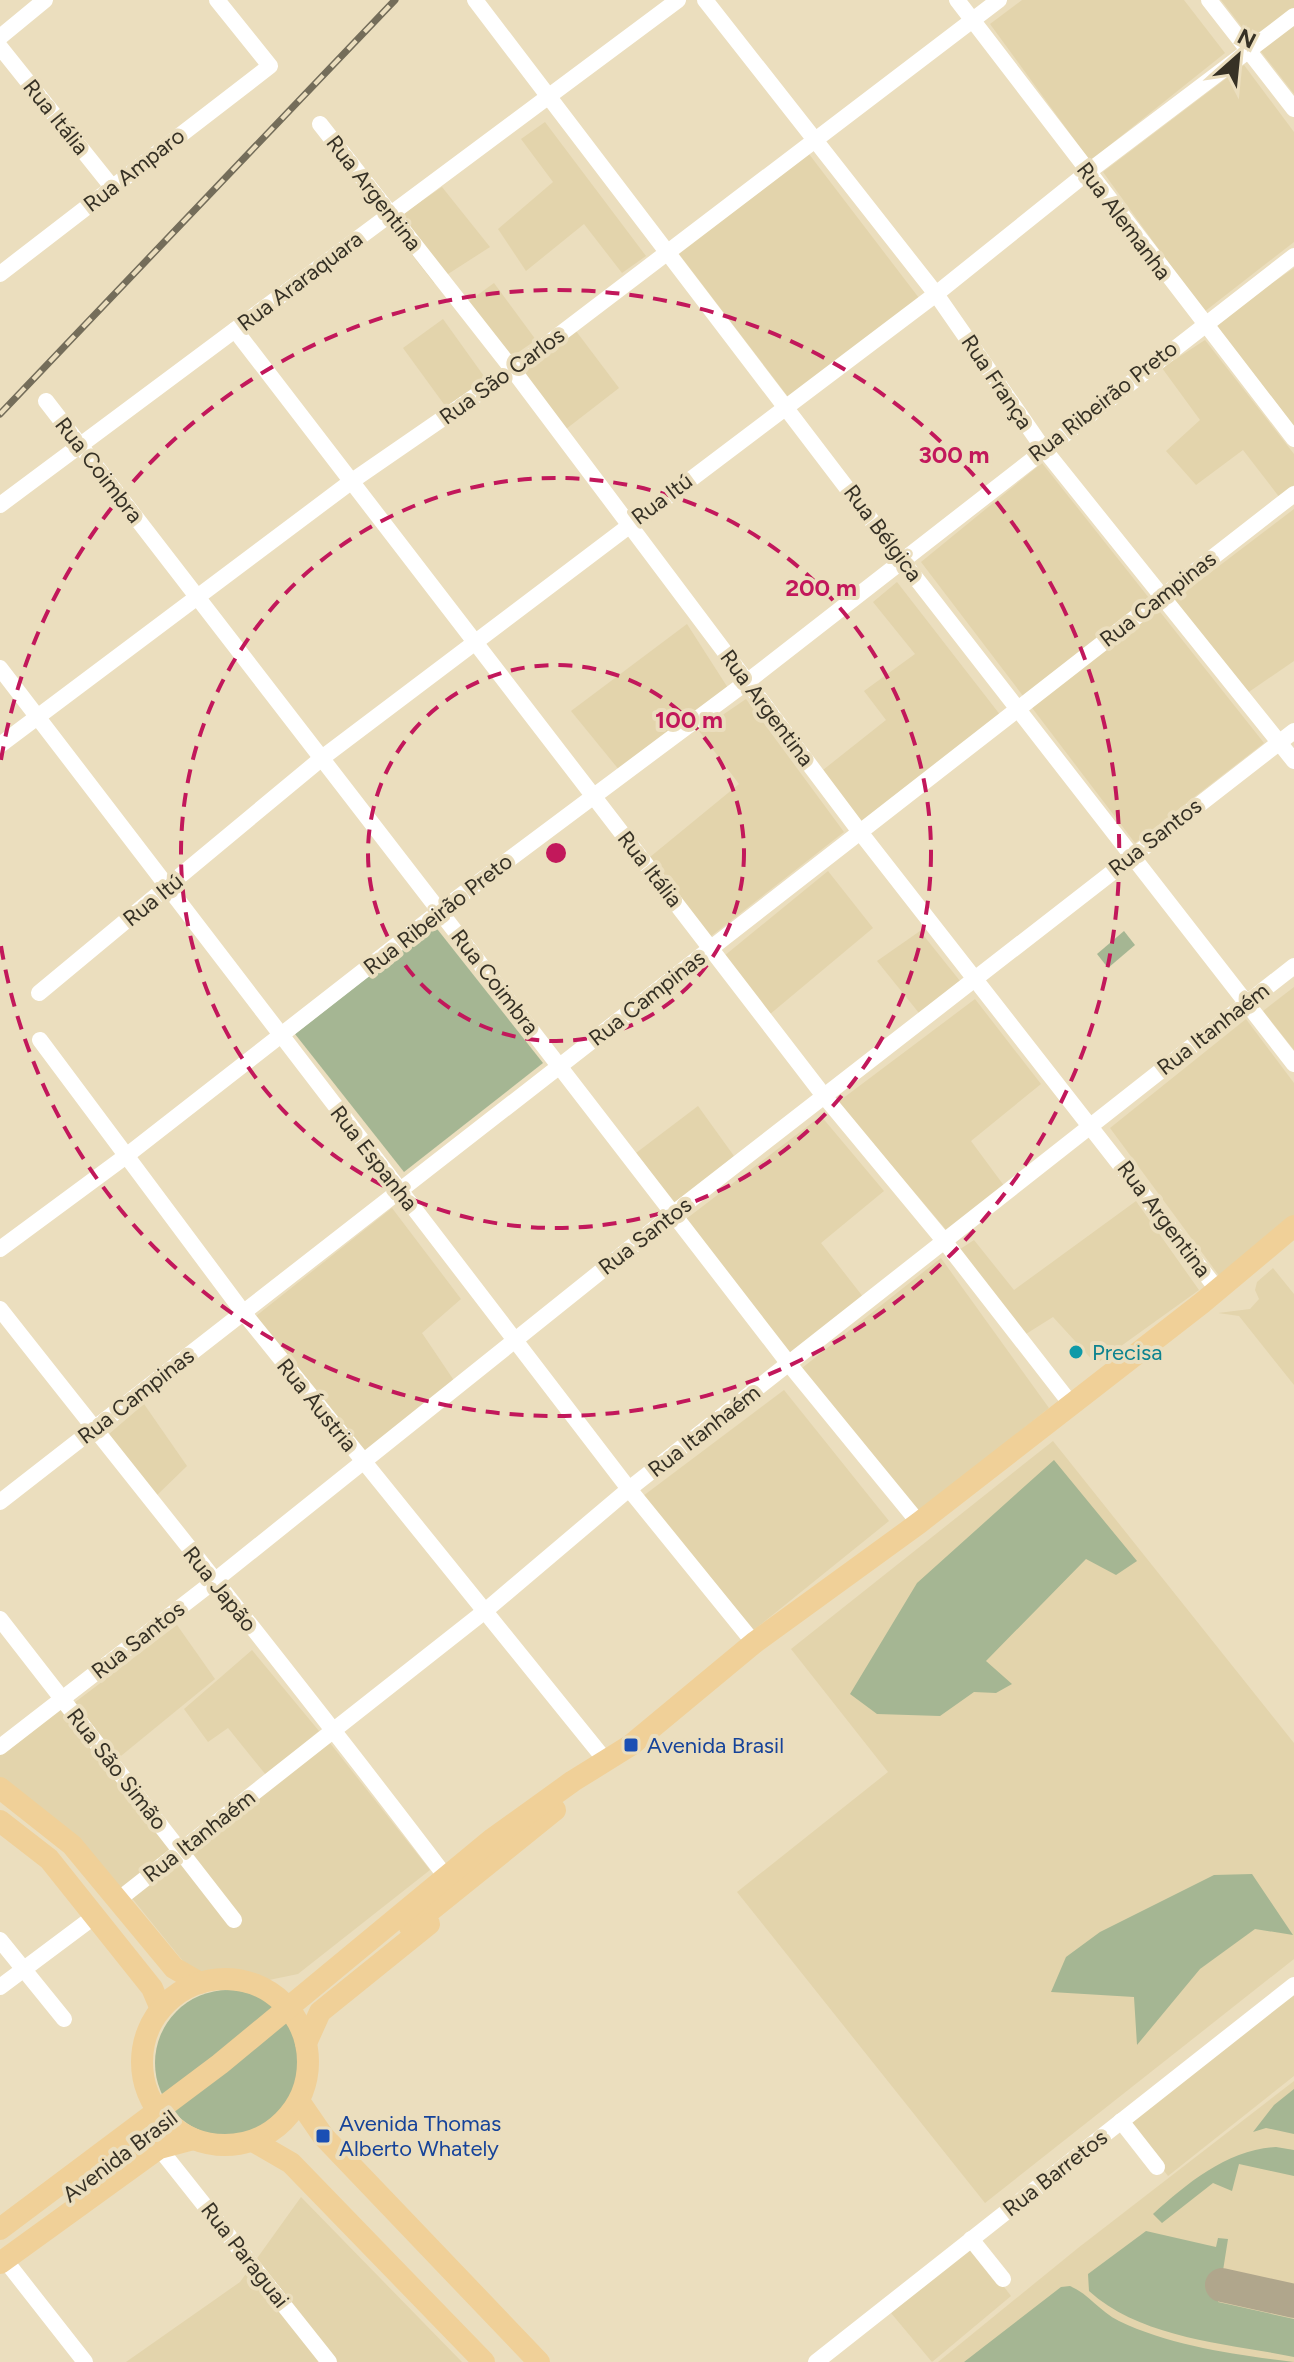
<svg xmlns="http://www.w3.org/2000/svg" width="1294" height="2362" font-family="Figtree,sans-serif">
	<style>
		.built { fill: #e3d4ac }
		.green { fill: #a5b693 }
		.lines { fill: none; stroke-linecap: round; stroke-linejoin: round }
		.taxiway { stroke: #b0a68c; stroke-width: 34 }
		.minor { stroke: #fff; stroke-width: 16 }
		.major { stroke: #f0d098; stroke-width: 22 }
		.rail-casing { stroke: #746d5a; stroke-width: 7 }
		.rail { stroke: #ebdebe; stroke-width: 4; stroke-dasharray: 12; stroke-linecap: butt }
		.ring { fill: none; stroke: #c2185b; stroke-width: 4; stroke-dasharray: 14 10 }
		.culture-dot { fill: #0f9aa8; stroke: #ebdebe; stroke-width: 3 }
		.transit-dot { fill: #1a4fb4; stroke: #ebdebe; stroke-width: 3 }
		.labels { text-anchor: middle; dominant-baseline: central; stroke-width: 8; stroke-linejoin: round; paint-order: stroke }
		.street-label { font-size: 22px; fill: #363125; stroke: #ebdebe }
		.culture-label { font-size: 22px; fill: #0d838f; stroke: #ebdebe; text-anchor: start }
		.transit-label { font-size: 22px; fill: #164399; stroke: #ebdebe; text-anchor: start }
		.centre { fill: #c2185b; stroke: #ebdebe; stroke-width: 4 }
		.ring-label { font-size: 24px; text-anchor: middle; font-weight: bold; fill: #c2185b; stroke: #ebdebe; stroke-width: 8; stroke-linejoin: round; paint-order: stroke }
	</style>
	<rect width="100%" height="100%" fill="#ebdebe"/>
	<!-- built -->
	<g class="built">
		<polygon points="1022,0 1184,0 1225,53 1090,161 990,24"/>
		<polygon points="1221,0 1294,0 1294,94"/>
		<polygon points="1244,65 1294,132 1294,242 1204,312 1103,172"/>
		<polygon points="545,122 646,256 622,273 584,224 526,271 498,229 553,182 521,139"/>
		<polygon points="809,154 919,298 792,402 679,254"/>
		<polygon points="442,187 490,247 434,283 388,224"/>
		<polygon points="1294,268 1294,426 1214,323"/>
		<polygon points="494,283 536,340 500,365 457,310"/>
		<polygon points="443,319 486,379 446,407 403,348"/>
		<polygon points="576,331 619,388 557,436 512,379"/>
		<polygon points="1205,340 1294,454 1294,485 1280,498 1243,450 1196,485 1166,451 1200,420 1162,368"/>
		<polygon points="1042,463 1264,743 1135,843 921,562"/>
		<polygon points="1294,509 1294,661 1243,696 1169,604"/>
		<polygon points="897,582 1001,716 863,825 823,770 886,720 864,691 915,654 873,602"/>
		<polygon points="687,624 728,688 620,771 571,711"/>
		<polygon points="746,699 844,832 710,937 650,857 739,784 699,731"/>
		<polygon points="828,871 873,928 769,1015 724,956"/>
		<polygon points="920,931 960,981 919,1013 877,961"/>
		<polygon points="1294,987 1294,1050 1263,1011"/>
		<polygon points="975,999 1041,1084 971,1141 1005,1187 948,1232 838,1102"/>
		<polygon points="1246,1019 1294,1083 1294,1215 1220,1277 1110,1128"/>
		<polygon points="698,1106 734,1156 676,1204 636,1153"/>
		<polygon points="821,1116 884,1191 821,1243 864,1298 790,1357 686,1219"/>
		<polygon points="1136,1201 1199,1290 1096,1364 1053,1317 1026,1334 954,1253 974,1240 1014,1290"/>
		<polygon points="392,1208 461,1299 422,1333 455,1382 364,1455 256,1316"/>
		<polygon points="941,1258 1049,1408 919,1512 802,1368"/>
		<polygon points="1273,1268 1294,1294 1294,1385 1239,1316 1218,1313 1250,1309 1259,1299 1255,1290 1257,1282"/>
		<polygon points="784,1390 889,1521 754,1630 643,1496"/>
		<polygon points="144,1404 187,1466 155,1497 109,1434"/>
		<polygon points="1053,1441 1294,1743 1294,1959 985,2203 737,1892 888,1772 791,1649"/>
		<polygon points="177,1625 215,1679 116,1760 74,1703"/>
		<polygon points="252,1650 319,1731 266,1775 228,1728 208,1742 184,1709"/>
		<polygon points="60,1707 173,1850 119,1892 0,1780 0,1754"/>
		<polygon points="330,1743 430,1870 298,1974 269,1980 191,1971 131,1897"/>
		<polygon points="1294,1993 1294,2076 1168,2176 1127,2123"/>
		<polygon points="1294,2081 1294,2362 938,2362 1078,2248"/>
		<polygon points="301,2197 462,2362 126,2362 240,2282"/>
		<polygon points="972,2245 1011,2296 932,2362 891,2313"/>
	</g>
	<!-- green -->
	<g class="green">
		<polygon points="434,925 543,1063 404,1172 295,1034"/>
		<polygon points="1124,931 1135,945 1108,968 1097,954"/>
		<polygon points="1054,1460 1137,1561 1116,1575 1086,1559 986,1661 1012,1684 996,1693 974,1692 940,1716 877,1714 850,1694 917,1583"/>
		<polygon points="1252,1874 1293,1935 1255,1929 1200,1969 1137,2045 1134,1997 1051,1992 1066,1957 1100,1932 1214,1875"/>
		<circle cx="228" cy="2063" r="73"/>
		<polygon points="1294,2089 1294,2134 1266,2128 1253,2132 1274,2105"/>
		<path d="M1276,2147L1294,2150V2176L1239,2164L1232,2191L1213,2183L1162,2223L1153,2214C1187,2183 1229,2149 1276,2147Z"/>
		<path d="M1146,2231L1216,2247L1218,2238L1228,2239L1218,2302L1294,2319V2357C1226,2343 1142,2339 1089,2291L1088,2274Z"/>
		<path d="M1070,2286C1089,2294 1100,2312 1119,2321C1171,2346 1237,2355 1294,2362H964L1061,2287Z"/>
	</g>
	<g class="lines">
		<!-- taxiway -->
		<polyline class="taxiway" points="1222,2285 1294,2301"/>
		<!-- minor -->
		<g class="minor">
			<polyline points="475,0 901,559 1294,1064"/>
			<polyline points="705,0 936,294 1043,448 1294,761"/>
			<polyline points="957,0 1294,439"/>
			<polyline points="1209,0 1294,109"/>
			<polyline points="0,37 45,0"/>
			<polyline points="0,47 112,187"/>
			<polyline points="320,124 513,370 860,832 1217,1289"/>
			<polyline points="0,274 270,66 217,0"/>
			<polyline points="235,330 824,1096 945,1242 1071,1404"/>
			<polyline points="46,401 789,1364 919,1523"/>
			<polyline points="0,505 678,0"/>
			<polyline points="0,668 629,1489 754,1643"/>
			<polyline points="0,745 352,481 513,370 999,0"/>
			<polyline points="39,993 322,758 936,294 1088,172 1294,16"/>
			<polyline points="40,1040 243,1312 606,1761"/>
			<polyline points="0,1249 126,1156 440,911 748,681 1294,256"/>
			<path d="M0,1309C147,1496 297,1680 440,1869"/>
			<polyline points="0,1502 1294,494"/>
			<polyline points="0,1619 234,1920"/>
			<polyline points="0,1747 213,1582 675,1212 1294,731"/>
			<polyline points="118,1900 485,1611 629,1489 1294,966"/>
			<polyline points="0,1940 64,2019"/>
			<polyline points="0,1987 95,1916"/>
			<polyline points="1121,2121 1157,2167"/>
			<polyline points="159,2148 329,2362"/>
			<polyline points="971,2239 1003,2279"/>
			<polyline points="5,2260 85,2362"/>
			<polyline points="816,2362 1294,1985"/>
		</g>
		<!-- major -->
		<g class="major">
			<polyline points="0,1788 72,1845 174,1968 200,1983"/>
			<polyline points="0,1821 49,1859 152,1988 161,2009"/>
			<polyline points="410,1927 555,1810"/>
			<circle cx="225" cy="2062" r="83"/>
			<polyline points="306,2043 320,2012 429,1924"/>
			<polyline points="299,2101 323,2136 539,2362"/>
			<polyline points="253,2141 291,2163 484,2362"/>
			<polyline points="0,2229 220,2064 491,1840 573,1781 631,1745 754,1643 919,1523 1202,1303 1294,1226"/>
			<polyline points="0,2263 159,2148 193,2139"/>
		</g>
		<!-- rail casing -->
		<g class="rail-casing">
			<polyline id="rail" points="0,414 395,0"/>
		</g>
		<!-- rail -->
		<use href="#rail" class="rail"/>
	</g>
	<!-- distance rings -->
	<g class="ring">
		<circle cx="556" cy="853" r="188"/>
		<circle cx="556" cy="853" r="375"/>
		<path d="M1 760A563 563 0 1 1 1 946"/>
	</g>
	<!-- markers -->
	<circle class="culture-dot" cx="1076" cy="1352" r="8"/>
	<g class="transit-dot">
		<rect x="623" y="1737" width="16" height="16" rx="4"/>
		<rect x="315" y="2128" width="16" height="16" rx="4"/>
	</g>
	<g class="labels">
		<!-- street labels -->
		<g class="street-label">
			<text transform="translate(56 117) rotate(51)">Rua Itália</text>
			<text transform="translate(134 170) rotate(-38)">Rua Amparo</text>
			<text transform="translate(374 193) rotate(52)">Rua Argentina</text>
			<text transform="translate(1124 221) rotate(53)">Rua Alemanha</text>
			<text transform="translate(300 281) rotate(-37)">Rua Araraquara</text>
			<text transform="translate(502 376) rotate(-36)">Rua São Carlos</text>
			<text transform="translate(997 382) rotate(56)">Rua França</text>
			<text transform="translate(1103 401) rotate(-38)">Rua Ribeirão Preto</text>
			<text transform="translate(99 470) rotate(52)">Rua Coimbra</text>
			<text transform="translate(662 499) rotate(-37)">Rua Itú</text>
			<text transform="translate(883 533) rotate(53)">Rua Bélgica</text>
			<text transform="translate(1158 599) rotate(-38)">Rua Campinas</text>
			<text transform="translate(767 708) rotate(53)">Rua Argentina</text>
			<text transform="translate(1155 837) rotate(-38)">Rua Santos</text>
			<text transform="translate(650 869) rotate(52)">Rua Itália</text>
			<text transform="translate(153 900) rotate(-39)">Rua Itú</text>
			<text transform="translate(438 914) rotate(-38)">Rua Ribeirão Preto</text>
			<text transform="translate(495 982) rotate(52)">Rua Coimbra</text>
			<text transform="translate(647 998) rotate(-38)">Rua Campinas</text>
			<text transform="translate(1213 1029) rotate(-38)">Rua Itanhaém</text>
			<text transform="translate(374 1158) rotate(52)">Rua Espanha</text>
			<text transform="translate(1164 1219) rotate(53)">Rua Argentina</text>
			<text transform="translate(645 1236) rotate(-38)">Rua Santos</text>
			<text transform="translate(136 1396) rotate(-38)">Rua Campinas</text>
			<text transform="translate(317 1405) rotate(51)">Rua Áustria</text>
			<text transform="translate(704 1431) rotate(-38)">Rua Itanhaém</text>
			<text transform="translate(220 1589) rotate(51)">Rua Japão</text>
			<text transform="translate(138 1640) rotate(-38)">Rua Santos</text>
			<text transform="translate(117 1769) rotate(52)">Rua São Simão</text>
			<text transform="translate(199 1836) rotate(-38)">Rua Itanhaém</text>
			<text transform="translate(120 2156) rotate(-37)">Avenida Brasil</text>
			<text transform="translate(1055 2173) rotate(-38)">Rua Barretos</text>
			<text transform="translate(245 2255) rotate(52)">Rua Paraguai</text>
		</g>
		<!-- culture labels -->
		<g class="culture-label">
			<text x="1092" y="1352">Precisa</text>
		</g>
		<!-- transit labels -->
		<g class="transit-label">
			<text x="647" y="1745">Avenida Brasil</text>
			<text x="339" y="2123">Avenida Thomas<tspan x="339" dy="25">Alberto Whately</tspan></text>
		</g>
	</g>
	<circle cx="556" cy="853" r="12" class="centre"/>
	<g class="ring-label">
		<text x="954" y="463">300 m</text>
		<text x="821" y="596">200 m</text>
		<text x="689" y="728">100 m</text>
	</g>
	<!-- north arrow -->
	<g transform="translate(1238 56) rotate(27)" stroke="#ebdebe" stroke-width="6" paint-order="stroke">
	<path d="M0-6L14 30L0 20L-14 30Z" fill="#363125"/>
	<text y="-12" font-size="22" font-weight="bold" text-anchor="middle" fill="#363125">N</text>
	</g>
</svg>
